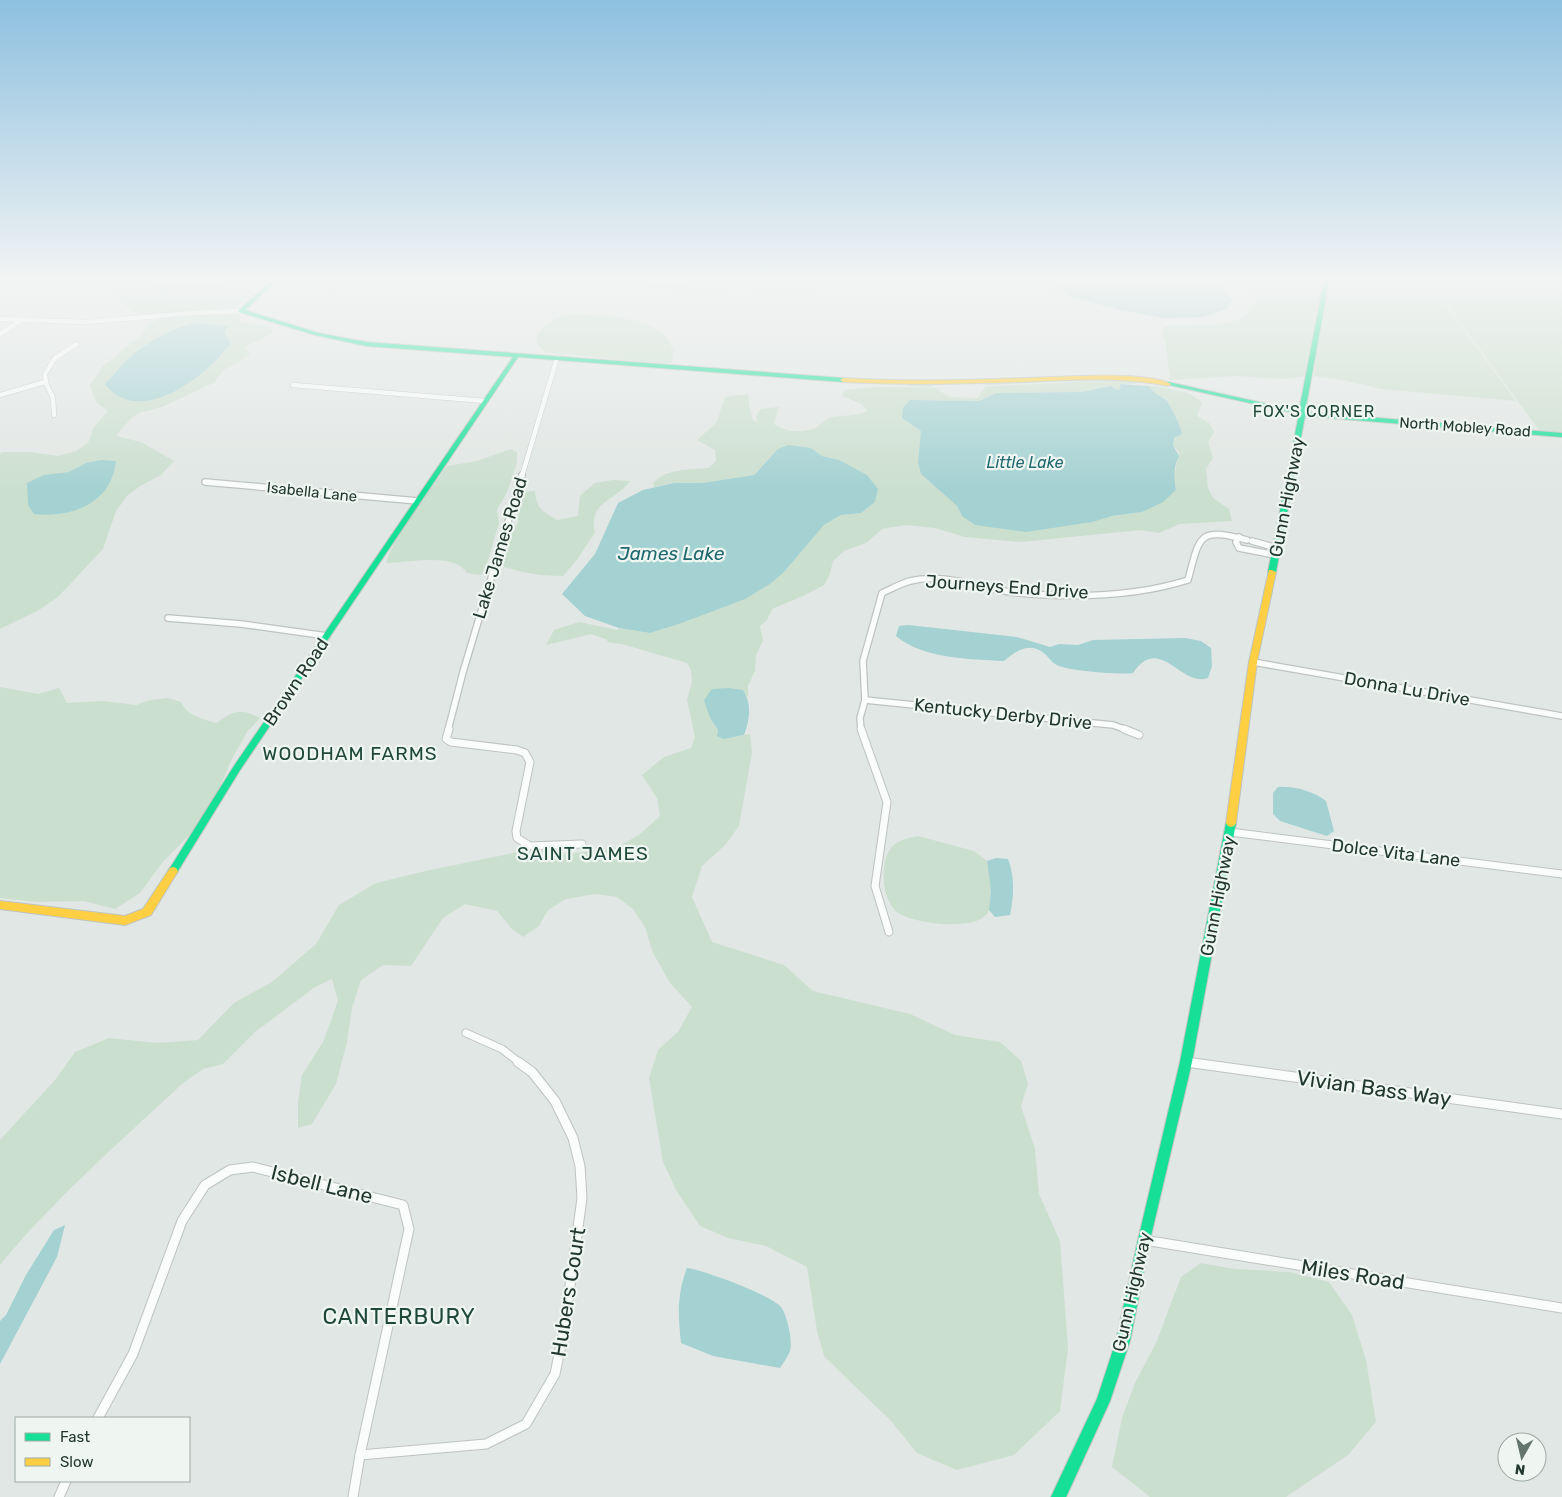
<svg xmlns="http://www.w3.org/2000/svg" width="1562" height="1497" font-family="Rubik,sans-serif">
	<style>
		.green { fill: #cbdfcf }
		.water { fill: #a4d1d2 }
		.lines { fill: none; stroke-linecap: round; stroke-linejoin: round }
		.street-far3-casing { stroke: #bec3c1; stroke-width: 5.5 }
		.street-far2-casing { stroke: #bec3c1; stroke-width: 8 }
		.street-far1-casing { stroke: #bec3c1; stroke-width: 9 }
		.street-casing { stroke: #bec3c1; stroke-width: 11 }
		.fast-casing { stroke: #bec4c1; stroke-width: 2 }
		.slow-casing { stroke: #bec4c1; stroke-width: 2 }
		.street-far3 { stroke: #fafbfb; stroke-width: 4.5 }
		.street-far2 { stroke: #fafbfb; stroke-width: 5.5 }
		.street-far1 { stroke: #fafbfb; stroke-width: 7 }
		.street { stroke: #fafbfb; stroke-width: 9 }
		.fast { fill: #16e098; fill-rule: evenodd }
		.slow { fill: #ffcf43; fill-rule: evenodd }
		.labels { text-anchor: middle; dominant-baseline: central; stroke-width: 4.5; stroke-linejoin: round; paint-order: stroke }
		.far-street-label { font-size: 15px; fill: #21372f; stroke: #eff6f2 }
		.far-neighbourhood-label { font-size: 16px; letter-spacing: 1px; fill: #1f483a; stroke: #eff6f2 }
		.far-water-label { font-size: 16px; font-style: italic; fill: #20696e; stroke: #eff6f2 }
		.street-label { font-size: 18px; fill: #21372f; stroke: #eff6f2 }
		.water-label { font-size: 19px; font-style: italic; fill: #20696e; stroke: #eff6f2 }
		.neighbourhood-label { font-size: 19px; letter-spacing: 1px; fill: #1f483a; stroke: #eff6f2 }
		.near-street-label { font-size: 21px; fill: #21372f; stroke: #eff6f2 }
		.near-neighbourhood-label { font-size: 22px; letter-spacing: 1px; fill: #1f483a; stroke: #eff6f2 }
	</style>
	<rect width="100%" height="100%" fill="#e1e7e4"/>
	<!-- green -->
	<g class="green">
		<path d="M104,281H142L161,290L215,288L246,281H262C253,289 247,299 237,305C232,308 146,316 139,314C130,312 110,292 104,285Z"/>
		<path d="M279,281C295,281 308,286 323,286C339,287 356,281 372,281L333,291L285,287Z"/>
		<polygon points="690,281 818,281 812,295 807,295 758,291 752,288 713,292 690,285"/>
		<polygon points="1034,281 1054,281 1056,289 1068,292 1066,296 1078,300 1060,297"/>
		<path d="M1238,281H1325L1306,376L1285,379L1237,376L1170,380L1165,338H1162L1164,326C1181,326 1231,327 1244,317C1248,314 1251,309 1255,305L1253,297L1238,284Z"/>
		<polygon points="1330,281 1428,281 1516,401 1382,389 1343,380 1313,376"/>
		<polygon points="1430,281 1562,281 1562,432 1539,430"/>
		<path d="M214,314L241,315L239,320C249,326 261,323 272,328L273,333L244,347L250,354L238,363L223,370L215,382L162,407L139,413L130,419L116,436L141,442L174,461L161,475L140,486L127,496L116,511L103,549L58,597L39,610L0,629V454L2,452H31L58,456L76,451L88,443L94,427L108,411L96,402L90,385L104,365L142,335L149,324L165,317Z"/>
		<path d="M570,314C597,315 667,315 673,351C673,354 672,359 672,363L645,362L545,352L537,344V334L555,318Z"/>
		<polygon points="1104,378 1113,379 986,385 983,383 933,385 931,387 908,386 908,384"/>
		<path d="M1107,380L1138,382L1135,384H1121V388L1117,390L1111,386L1082,392L996,393L979,401L910,400L902,418L921,431V474L957,506L962,516L1063,526L1112,516L1142,512L1176,490L1174,476L1179,452L1173,445L1174,438L1182,434C1182,429 1171,406 1167,401C1161,395 1154,395 1149,386C1156,385 1159,387 1165,388C1182,392 1186,390 1202,402L1197,416L1209,423L1214,432L1208,442L1213,458L1206,469L1208,488L1213,498L1229,509L1232,521L1180,524L1159,533L1140,530L1021,542L965,537L935,528L906,525L882,529L866,543L844,551L833,561L830,574L824,585L805,595L772,609L767,620L760,626L763,640L756,656L755,671L748,686V698L743,690L712,689L710,718L724,739L750,734L752,753L739,826L725,845L702,866L692,897L712,942L784,965L813,991L910,1014L955,1035L1000,1042L1021,1061L1028,1084L1021,1106L1035,1149L1039,1194L1060,1241L1068,1348L1060,1411L1014,1455L957,1470L917,1453L891,1421L824,1356L817,1331L807,1267L766,1246L728,1238L700,1226L676,1190L663,1162L649,1078L658,1050L678,1032L692,1007L670,983L653,953L645,927L633,909L617,897L595,894L566,899L548,910L539,926L523,937L511,928L497,911L465,904L443,918L411,966L383,965L361,980L352,1008L347,1042L336,1084L312,1124L298,1128V1102L302,1075L323,1042L338,1001L332,979L315,987L255,1032L223,1064L203,1069L182,1084C119,1143 55,1198 0,1265V1140L55,1080L75,1052L109,1038L157,1043L198,1040L234,1003L272,982L316,944L339,905L376,883L430,870L528,850L569,854L617,848L640,834L660,816L657,798L642,775L664,757L691,748L695,737L687,700L692,682L691,670L687,663L622,644L606,642L608,640L591,634L546,645L554,630L579,622L617,630L619,628L650,633L679,624L711,611L784,572L824,525L841,515L861,513L875,502L878,489L839,460L822,456L811,448L772,455L754,475L702,483H674L654,487L653,483C667,468 689,470 709,468L716,461L715,450L697,440L717,422L725,397L748,394L749,405L753,420L758,423L756,417L760,409L779,407L774,424C787,433 800,433 815,428C821,425 825,419 832,417C844,415 855,417 867,411L862,404L842,396L845,390L877,387L935,388L950,397L978,398L985,387Z"/>
		<path d="M511,449L517,452V462L507,492L497,510L499,523L485,570L481,575L467,573C454,552 408,563 386,563C393,537 431,489 447,466L477,461Z"/>
		<path d="M613,480L630,481C617,500 587,502 595,532L579,557L563,576C540,576 521,573 499,565L506,545L518,522L519,501L523,492L535,491C536,508 543,512 557,520L578,516L580,496L595,483Z"/>
		<path d="M0,687L38,694L59,688L67,703L103,701L136,705L150,700L168,698L181,702C187,716 203,719 216,723C235,710 240,708 260,718L247,732L232,759L219,789L197,827L162,863L140,893L115,909L84,901L37,902L0,898Z"/>
		<path d="M918,836L974,851L987,861C988,876 994,895 989,910C982,933 912,924 897,912C882,899 880,867 889,851C895,840 908,838 918,836Z"/>
		<polygon points="1201,1263 1235,1269 1290,1272 1329,1282 1352,1315 1366,1360 1376,1422 1348,1455 1286,1497 1150,1497 1112,1467 1122,1418 1135,1383 1156,1343 1181,1277"/>
	</g>
	<!-- water -->
	<g class="water">
		<polygon points="142,281 246,281 215,288 161,290"/>
		<polygon points="647,281 688,281 688,286 711,291 644,287"/>
		<polygon points="1056,281 1216,281 1232,300 1227,309 1203,317 1164,318 1120,310 1068,296 1070,292 1058,289"/>
		<path d="M196,323L228,326L224,333L231,343C207,376 139,429 105,384C113,376 121,365 129,358C147,342 172,328 196,323Z"/>
		<path d="M1120,384L1149,386C1154,395 1161,395 1167,401C1171,406 1182,429 1182,434L1174,438L1173,445L1179,456C1173,468 1174,477 1176,490L1163,502L1142,512L1112,516L1092,522L1026,532L975,525L962,516L957,506L921,474L918,462L921,431L902,418L903,408L910,400L979,401L996,393L1082,392L1111,386L1117,390L1121,388Z"/>
		<polygon points="788,445 811,448 822,456 839,460 867,475 878,489 875,502 861,513 841,515 824,525 784,572 770,584 745,599 679,624 650,633 619,628 585,616 562,594 595,554 618,503 643,490 674,483 702,483 754,475 778,449"/>
		<path d="M101,460L116,461C111,504 72,518 34,514L28,505L27,483L44,475L69,472L86,463Z"/>
		<path d="M908,625L1017,637L1050,647L1059,644L1078,645L1093,640L1185,638L1201,641L1211,648L1212,666L1208,678C1181,688 1160,633 1133,673C1119,675 1073,671 1059,666C1053,664 1049,658 1045,654C1030,641 1016,651 1004,661C970,659 923,659 896,636L899,626Z"/>
		<path d="M729,688L743,690C752,704 750,720 744,735L724,739L717,736L718,730L710,718L704,700L712,689Z"/>
		<path d="M1278,787C1294,786 1313,791 1326,801L1334,831L1327,836L1280,821L1273,814V793Z"/>
		<path d="M996,858L1008,859C1015,877 1014,897 1010,915L995,917L989,910L991,892L987,861Z"/>
		<polygon points="65,1225 57,1257 0,1364 0,1321 6,1315 26,1275 54,1230"/>
		<path d="M687,1268C704,1270 770,1295 780,1306C787,1313 793,1341 790,1351C788,1357 783,1363 780,1368L713,1356L681,1343C678,1315 677,1294 687,1268Z"/>
	</g>
	<g class="lines">
		<!-- street-far3 casing -->
		<g class="street-far3-casing">
			<g id="street-far3">
				<polyline points="0,319 86,322 194,313 241,311"/>
				<polyline points="0,334 20,321"/>
				<polyline points="293,385 485,401"/>
				<polyline points="0,395 45,382"/>
				<polyline points="54,415 53,398 46,383 45,374 55,358 77,344"/>
				<polyline points="522,476 557,358"/>
			</g>
		</g>
		<!-- street-far2 casing -->
		<g class="street-far2-casing">
			<g id="street-far2">
				<polyline points="205,482 418,501"/>
				<polyline points="1239,537 1236,542 1239,548 1275,555"/>
				<polyline points="1252,541 1277,548"/>
				<polyline points="168,618 241,624 327,636"/>
				<polyline points="1253,662 1562,716"/>
				<polyline points="865,700 1113,725 1127,730"/>
				<polyline points="448,730 463,672 522,475"/>
				<path d="M861,730L860,718L865,700L863,661L882,593C891,589 900,584 910,581C946,572 983,590 1019,593C1074,598 1134,597 1188,580C1200,535 1198,527 1247,540"/>
			</g>
		</g>
		<!-- street-far1 casing -->
		<g class="street-far1-casing">
			<g id="street-far1">
				<polyline points="449,729 446,739 451,742 517,750 525,753 530,762 516,831 517,838 530,846 582,844"/>
				<polyline points="861,729 887,802 875,886 889,932"/>
				<polyline points="1124,729 1139,735"/>
				<polyline points="1230,832 1562,874"/>
				<polyline points="466,1033 502,1049 520,1063"/>
				<polyline points="1186,1062 1192,1063"/>
			</g>
		</g>
		<!-- street casing -->
		<g class="street-casing">
			<g id="street">
				<polyline points="1186,1062 1562,1114"/>
				<polyline points="1144,1240 1562,1308"/>
				<polyline points="98,1418 133,1354 182,1221 205,1185 230,1170 253,1167 403,1205 409,1229 360,1455 353,1497"/>
				<polyline points="360,1455 486,1444 526,1424 555,1374 564,1330 582,1198 580,1166 573,1138 555,1101 532,1072 518,1062"/>
				<polyline points="59,1497 66,1481"/>
			</g>
		</g>
		<!-- fast casing -->
		<g class="fast-casing">
			<g id="fast">
				<polygon points="271,281 276,281 245,310 318,333 366,342 843,378 846,380 843,382 518,357 240,770 176,874 173,875 170,874 168,871 170,868 234,766 513,357 366,346 315,335 239,312 239,310"/>
				<polygon points="1324,281 1329,281 1305,412 1562,433 1562,437 1305,416 1276,572 1272,574 1268,572 1299,414 1165,384 1168,382 1299,411"/>
				<polygon points="1231,819 1234,820 1236,823 1192,1062 1150,1240 1130,1341 1110,1401 1066,1497 1051,1497 1097,1399 1116,1341 1138,1240 1180,1062 1226,823 1228,820"/>
			</g>
		</g>
		<!-- slow casing -->
		<g class="slow-casing">
			<g id="slow">
				<path d="M1078,376C1100,375 1153,374 1171,384L1168,386C1118,376 1069,380 1019,382C960,384 902,385 843,382L840,380L843,378C921,383 999,379 1078,376Z"/>
				<polygon points="1269,570 1272,570 1276,572 1257,662 1236,823 1234,826 1231,827 1228,826 1226,823 1249,662"/>
				<polygon points="173,867 176,868 178,871 151,915 125,925 0,909 0,901 125,916 143,909 170,868"/>
			</g>
		</g>
		<!-- street-far3 -->
		<use href="#street-far3" class="street-far3"/>
		<!-- street-far2 -->
		<use href="#street-far2" class="street-far2"/>
		<!-- street-far1 -->
		<use href="#street-far1" class="street-far1"/>
		<!-- street -->
		<use href="#street" class="street"/>
		<!-- fast -->
		<use href="#fast" class="fast"/>
		<!-- slow -->
		<use href="#slow" class="slow"/>
	</g>
	<!-- sky -->
	<linearGradient id="sky" x2="0" y2="1"><stop stop-color="#8dc0df"/><stop offset="0.57" stop-color="#f2f4f3"/><stop offset="1" stop-color="#f2f4f3" stop-opacity="0"/></linearGradient>
	<rect width="1562" height="491" fill="url(#sky)"/>
	<g class="labels">
		<!-- far-street labels -->
		<g class="far-street-label">
			<text transform="translate(1465 427) rotate(4)">North Mobley Road</text>
			<text transform="translate(312 492) rotate(6)">Isabella Lane</text>
		</g>
		<!-- far-neighbourhood labels -->
		<g class="far-neighbourhood-label">
			<text x="1314" y="411">FOX'S CORNER</text>
		</g>
		<!-- far-water labels -->
		<g class="far-water-label">
			<text x="1025" y="462">Little Lake</text>
		</g>
		<!-- street labels -->
		<g class="street-label">
			<text transform="translate(1287 497) rotate(-79)">Gunn Highway</text>
			<text transform="translate(500 548) rotate(-73)">Lake James Road</text>
			<text transform="translate(1007 587) rotate(4)">Journeys End Drive</text>
			<text transform="translate(296 682) rotate(-56)">Brown Road</text>
			<text transform="translate(1407 689) rotate(10)">Donna Lu Drive</text>
			<text transform="translate(1003 714) rotate(6)">Kentucky Derby Drive</text>
			<text transform="translate(1396 853) rotate(7)">Dolce Vita Lane</text>
			<text transform="translate(1218 896) rotate(-79)">Gunn Highway</text>
			<text transform="translate(1132 1292) rotate(-77)">Gunn Highway</text>
		</g>
		<!-- water labels -->
		<g class="water-label">
			<text x="671" y="553">James Lake</text>
		</g>
		<!-- neighbourhood labels -->
		<g class="neighbourhood-label">
			<text x="350" y="753">WOODHAM FARMS</text>
			<text x="583" y="853">SAINT JAMES</text>
		</g>
		<!-- near-street labels -->
		<g class="near-street-label">
			<text transform="translate(1374 1088) rotate(8)">Vivian Bass Way</text>
			<text transform="translate(322 1184) rotate(14)">Isbell Lane</text>
			<text transform="translate(1353 1274) rotate(9)">Miles Road</text>
			<text transform="translate(568 1292) rotate(-81)">Hubers Court</text>
		</g>
		<!-- near-neighbourhood labels -->
		<g class="near-neighbourhood-label">
			<text x="399" y="1316">CANTERBURY</text>
		</g>
	</g>
	<!-- legend -->
	<rect x="15" y="1417" width="175" height="65" fill="#eff6f2" stroke="#9daaa4"/>
	<rect x="25" y="1433" width="25" height="8" fill="#16e098" stroke="#9daaa4"/>
	<text x="60" y="1442" font-size="15" fill="#21372f">Fast</text>
	<rect x="25" y="1458" width="25" height="8" fill="#ffcf43" stroke="#9daaa4"/>
	<text x="60" y="1467" font-size="15" fill="#21372f">Slow</text>
	<!-- north arrow -->
	<g transform="translate(1522 1457) rotate(188)"><circle r="24" fill="#eff6f2" stroke="#9daaa4"/>
	<path d="M0-4L9 19L0 12L-9 19Z" fill="#64756e"/>
	<text y="-8" font-size="14" font-weight="bold" text-anchor="middle" fill="#21372f">N</text>
	</g>
</svg>
